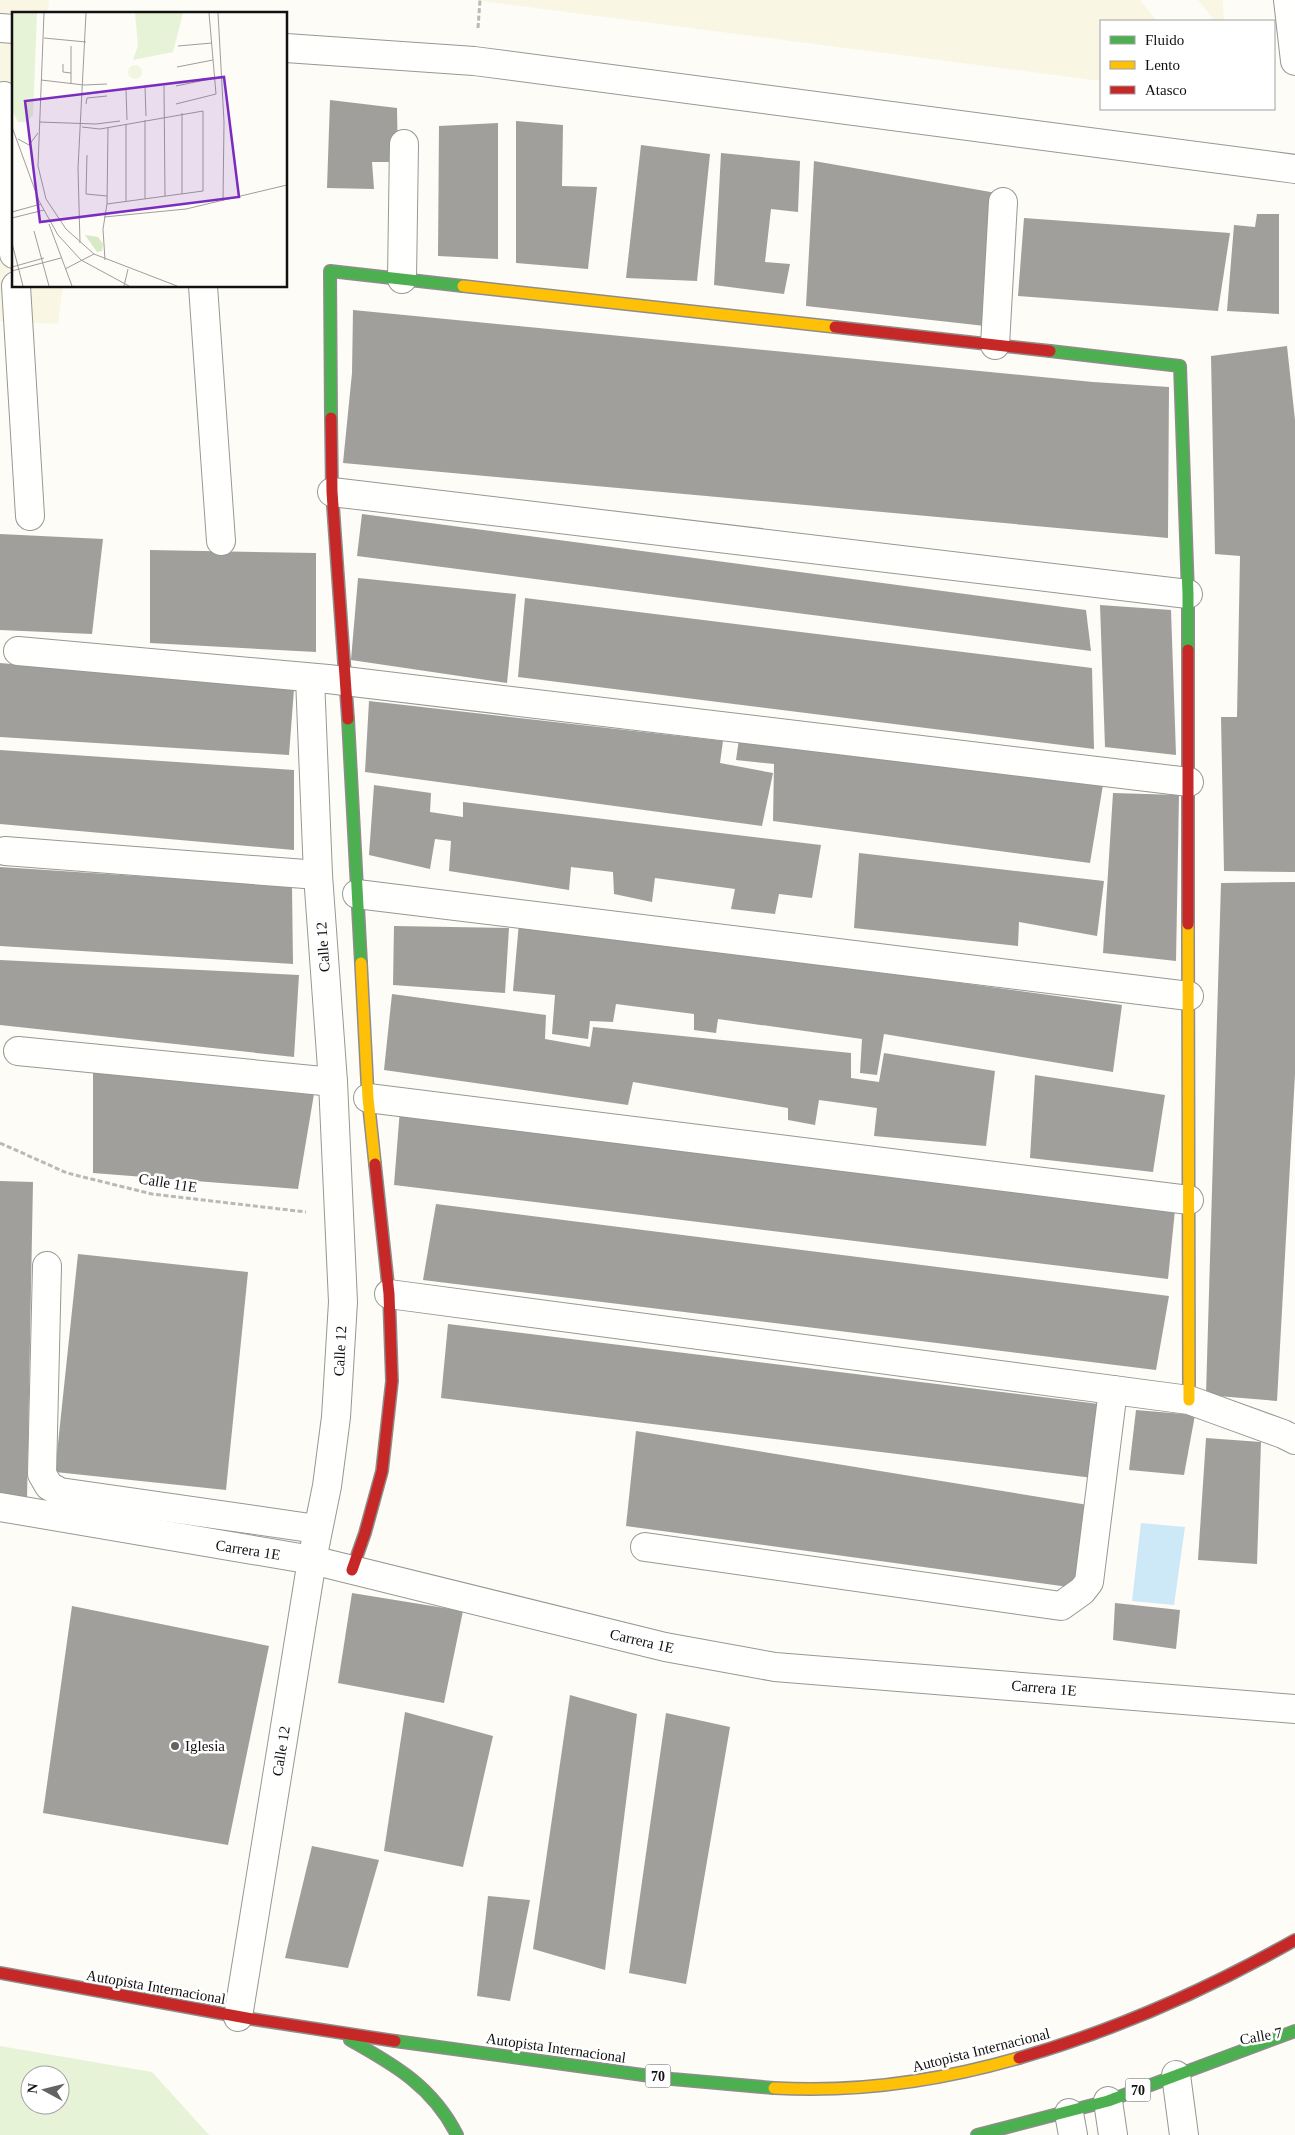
<svg xmlns="http://www.w3.org/2000/svg" width="1295" height="2135" font-family="Georgia,serif">
	<style>
		.farmland { fill: #f9f7e4 }
		.green { fill: #e7f3d7; fill-rule: evenodd }
		.water { fill: #cde8f7 }
		.building { fill: #a19f9c }
		.lines { fill: none; stroke-linecap: round; stroke-linejoin: round }
		.street-casing { stroke: #979795; stroke-width: 30 }
		.fast-casing { stroke: #8e8d8b; stroke-width: 14 }
		.slow-casing { stroke: #8e8d8b; stroke-width: 14 }
		.jam-casing { stroke: #8e8d8b; stroke-width: 14 }
		.path { stroke: #b9b9b8; stroke-width: 3; stroke-dasharray: 5 2.5; stroke-linecap: butt }
		.street { stroke: #fffffe; stroke-width: 28 }
		.fast { stroke: #4caf50; stroke-width: 11 }
		.slow { stroke: #ffc107; stroke-width: 11 }
		.jam { stroke: #c62828; stroke-width: 11 }
		.poi-dot { fill: #646362; stroke: #fff; stroke-width: 2 }
		.labels { text-anchor: middle; dominant-baseline: central; stroke-width: 5; stroke-linejoin: round; paint-order: stroke }
		.shield { fill: #fff; stroke: #585858; stroke-width: 1 }
		.shield-label { font-size: 14px; font-weight: bold; fill: #111 }
		.street-label { font-size: 15px; fill: #111; stroke: #fff }
		.poi-label { font-size: 15px; fill: #111; stroke: #fff; text-anchor: start }
		.inset-road { fill: none; stroke: #9f9e9b; stroke-width: 1 }
		.view { fill: #7b2cbf; fill-opacity: 0.15; stroke: #7b2cbf; stroke-width: 2.5 }
		.inset-edge { fill: none; stroke: #111; stroke-width: 2.5 }
	</style>
	<rect width="100%" height="100%" fill="#fdfcf7"/>
	<!-- farmland -->
	<g class="farmland">
		<polygon points="0,0 49,0 48,14 14,14 14,83 0,83"/>
		<polygon points="473,0 1140,0 1157,21 1101,21 1101,81"/>
		<polygon points="1198,0 1223,0 1224,21 1215,21"/>
		<polygon points="0,149 14,150 14,286 63,286 58,324 0,321"/>
	</g>
	<!-- green -->
	<path class="green" d="M0,2046L152,2072L209,2135H0ZM30,2075H60V2105H30Z"/>
	<!-- water -->
	<polygon class="water" points="1141,1523 1185,1527 1174,1605 1132,1601"/>
	<!-- building -->
	<g class="building">
		<polygon points="330,100 397,108 398,162 372,162 374,189 327,188"/>
		<polygon points="516,121 563,125 562,186 597,187 588,269 516,263"/>
		<polygon points="498,123 498,259 438,256 439,126"/>
		<polygon points="641,145 710,154 697,281 626,278"/>
		<polygon points="721,153 800,161 798,212 771,209 765,262 790,264 784,294 714,285"/>
		<polygon points="814,161 1002,194 985,326 806,306"/>
		<polygon points="1257,214 1279,214 1279,314 1227,311 1234,225 1255,227"/>
		<polygon points="1024,218 1230,233 1218,311 1018,296"/>
		<polygon points="353,310 1093,382 1169,387 1168,538 343,463 352,373"/>
		<polygon points="1287,346 1295,420 1295,872 1224,871 1221,717 1237,717 1240,556 1215,554 1211,356"/>
		<polygon points="362,514 1086,610 1091,651 357,556"/>
		<polygon points="0,534 103,539 92,634 0,630"/>
		<polygon points="150,550 316,553 316,652 150,643"/>
		<polygon points="358,578 516,594 507,683 351,660"/>
		<polygon points="525,598 1092,668 1094,749 518,677"/>
		<polygon points="1100,605 1171,610 1176,755 1105,747"/>
		<polygon points="0,663 294,689 289,755 0,737"/>
		<polygon points="369,701 723,741 720,763 773,773 762,826 365,772"/>
		<polygon points="739,739 1103,785 1090,863 773,821 774,764 736,760"/>
		<polygon points="0,750 294,770 294,850 0,824"/>
		<polygon points="374,785 431,793 430,812 463,817 463,802 821,845 812,898 779,894 775,914 731,909 735,889 655,878 652,902 614,894 613,872 571,867 569,890 449,871 451,841 435,839 430,869 369,855"/>
		<polygon points="1113,793 1179,795 1176,961 1103,953"/>
		<polygon points="859,853 1104,881 1097,936 1019,922 1018,946 854,928"/>
		<polygon points="0,867 292,886 293,964 0,946"/>
		<polygon points="1295,882 1295,1074 1277,1401 1206,1395 1221,883"/>
		<polygon points="519,922 1122,1005 1113,1072 884,1034 877,1075 860,1073 862,1039 718,1019 716,1033 694,1030 694,1014 616,1004 613,1022 590,1021 588,1039 552,1034 555,995 513,991"/>
		<polygon points="394,926 509,928 505,993 393,985"/>
		<polygon points="0,960 299,975 294,1057 0,1025"/>
		<polygon points="392,994 546,1015 545,1039 590,1047 593,1027 851,1053 851,1078 879,1082 884,1053 995,1071 986,1146 874,1136 877,1108 819,1100 815,1125 788,1120 788,1108 633,1082 628,1105 384,1070"/>
		<polygon points="93,1072 315,1088 298,1189 93,1173"/>
		<polygon points="1035,1075 1165,1095 1153,1172 1030,1158"/>
		<polygon points="400,1109 1175,1210 1168,1279 394,1185"/>
		<polygon points="0,1181 33,1182 27,1500 0,1493"/>
		<polygon points="436,1204 1169,1296 1156,1370 423,1280"/>
		<polygon points="78,1254 248,1272 226,1490 55,1472"/>
		<polygon points="448,1324 1099,1404 1093,1478 441,1398"/>
		<polygon points="1136,1410 1195,1415 1184,1475 1129,1470"/>
		<polygon points="636,1431 1088,1505 1076,1588 626,1526"/>
		<polygon points="1206,1438 1261,1442 1257,1564 1198,1560"/>
		<polygon points="352,1593 463,1611 444,1703 338,1683"/>
		<polygon points="1115,1603 1180,1610 1176,1649 1113,1640"/>
		<polygon points="72,1606 269,1646 228,1845 43,1813"/>
		<polygon points="570,1695 637,1714 605,1970 533,1949"/>
		<polygon points="405,1712 493,1736 463,1867 384,1851"/>
		<polygon points="666,1713 730,1727 686,1984 629,1973"/>
		<polygon points="312,1846 379,1860 348,1968 285,1958"/>
		<polygon points="488,1896 530,1900 510,2001 477,1996"/>
	</g>
	<g class="lines">
		<!-- street casing -->
		<g class="street-casing">
			<g id="street">
				<polyline points="1288,0 1295,61"/>
				<polyline points="0,28 14,29"/>
				<polyline points="286,48 474,61 1295,169"/>
				<polyline points="4,96 14,254"/>
				<polyline points="402,279 404,144"/>
				<polyline points="16,286 30,516"/>
				<polyline points="203,286 221,541"/>
				<polyline points="995,345 1003,202"/>
				<polyline points="332,492 1188,594"/>
				<polyline points="18,651 328,679 1189,782"/>
				<polyline points="5,851 318,875"/>
				<polyline points="357,894 1189,996"/>
				<polyline points="18,1051 333,1082"/>
				<polyline points="368,1098 1189,1200"/>
				<polyline points="47,1266 42,1474 49,1486 60,1492 317,1529"/>
				<polyline points="389,1294 1189,1400 1283,1434 1295,1440"/>
				<polyline points="0,1507 312,1560 665,1647 775,1667 1295,1709"/>
				<polyline points="645,1547 1061,1606 1082,1591 1089,1582 1113,1390"/>
				<polyline points="238,2017 312,1560 327,1486 336,1417 343,1302 333,1082 318,875 310,678"/>
				<polyline points="1176,2075 1184,2135"/>
				<polyline points="1108,2101 1113,2135"/>
				<polyline points="1069,2113 1073,2135"/>
			</g>
		</g>
		<!-- fast casing -->
		<g class="fast-casing">
			<g id="fast">
				<polyline points="1050,351 1180,366 1188,594 1188,650"/>
				<polyline points="331,418 330,271 463,286"/>
				<polyline points="348,719 361,963"/>
				<path d="M350,2040C395,2065 433,2087 457,2135"/>
				<polyline points="395,2041 672,2079 774,2088"/>
				<polyline points="977,2135 1108,2101 1295,2031"/>
			</g>
		</g>
		<!-- slow casing -->
		<g class="slow-casing">
			<g id="slow">
				<polyline points="463,286 835,327"/>
				<polyline points="1188,924 1189,1400"/>
				<polyline points="361,963 368,1098 375,1164"/>
				<path d="M774,2088C858,2093 939,2081 1019,2058"/>
			</g>
		</g>
		<!-- jam casing -->
		<g class="jam-casing">
			<g id="jam">
				<polyline points="835,327 1050,351"/>
				<polyline points="331,418 332,492 348,719"/>
				<polyline points="1188,650 1188,924"/>
				<polyline points="352,1570 365,1533 382,1471 392,1381 389,1294 375,1164"/>
				<polyline points="0,1973 252,2019 395,2041"/>
				<path d="M1019,2058C1116,2030 1208,1989 1295,1940"/>
			</g>
		</g>
		<!-- path -->
		<g class="path">
			<polyline points="478,28 480,0"/>
			<polyline points="0,1143 67,1173 152,1194 306,1212"/>
		</g>
		<!-- street -->
		<use href="#street" class="street"/>
		<!-- fast -->
		<use href="#fast" class="fast"/>
		<!-- slow -->
		<use href="#slow" class="slow"/>
		<!-- jam -->
		<use href="#jam" class="jam"/>
	</g>
	<!-- markers -->
	<circle class="poi-dot" cx="175" cy="1746" r="5"/>
	<g class="labels">
		<!-- shield labels -->
		<g class="shield">
			<rect x="645.5" y="2064.5" width="25" height="23" rx="4"/>
			<rect x="1125.5" y="2078.5" width="25" height="23" rx="4"/>
		</g>
		<g class="shield-label">
			<text x="658" y="2076">70</text>
			<text x="1138" y="2090">70</text>
		</g>
		<!-- street labels -->
		<g class="street-label">
			<text transform="translate(323 947) rotate(-94)">Calle 12</text>
			<text transform="translate(168 1183) rotate(9)">Calle 11E</text>
			<text transform="translate(340 1351) rotate(-87)">Calle 12</text>
			<text transform="translate(248 1550) rotate(9)">Carrera 1E</text>
			<text transform="translate(642 1641) rotate(13)">Carrera 1E</text>
			<text transform="translate(1044 1688) rotate(5)">Carrera 1E</text>
			<text transform="translate(281 1751) rotate(-81)">Calle 12</text>
			<text transform="translate(156 1987) rotate(10)">Autopista Internacional</text>
			<text transform="translate(1261 2036) rotate(-10)">Calle 7</text>
			<text transform="translate(556 2048) rotate(8)">Autopista Internacional</text>
			<text transform="translate(981 2050) rotate(-14)">Autopista Internacional</text>
		</g>
		<!-- poi labels -->
		<g class="poi-label">
			<text x="185" y="1746">Iglesia</text>
		</g>
	</g>
	<!-- overview -->
	<g transform="translate(12 12)">
		<rect width="275" height="275" fill="#fdfcf7"/>
		<path d="M0,1H25L21,103L14,110H6L0,98ZM123,1H171L161,40L121,48L126,34Z" fill="#e7f3d7"/>
		<path d="M73,223L86,225L91,232L90,239L85,240Z" fill="#d8eac5"/>
		<path d="M116 60a7 7 0 1 1 14 0a7 7 0 1 1-14 0Z" fill="#f0f6e1"/>
		<path class="inset-road" d="M32,1L26,154L34,187L54,217L82,242L165,274M206,1L212,110L211,189M32,26L74,30M166,34L200,31M51,52V60L59,61M165,55L201,48M29,68L72,73L95,72M59,72V34M152,74L153,184M164,74L203,66M133,75L134,104M114,78L115,108M74,92L75,86L95,84M164,92L204,82L197,1M170,101V182M133,108V187M27,110L84,112L108,109M0,115L27,189L46,223L69,248L117,274M70,115L88,117L191,99V179L95,192M6,127L17,133L26,121M75,143L74,182L95,184M114,189V112M0,200L29,192M92,205L174,197L275,173M0,206L32,198M37,212L60,274M22,219L37,274M0,231L11,274M68,231L66,156L74,1M93,248L91,217L95,192L96,116M0,255L32,246M53,257L82,242M0,259L49,246M112,274L116,257"/>
		<path class="view" d="M212,65L227,185L28,210L13,89Z"/>
		<rect width="275" height="275" class="inset-edge"/>
	</g>
	<!-- legend -->
	<rect x="1100" y="20" width="175" height="90" fill="#ffffff" stroke="#a0a0a0"/>
	<rect x="1110" y="36" width="25" height="8" fill="#4caf50" stroke="#a0a0a0"/>
	<text x="1145" y="45" font-size="15" fill="#111111">Fluido</text>
	<rect x="1110" y="61" width="25" height="8" fill="#ffc107" stroke="#a0a0a0"/>
	<text x="1145" y="70" font-size="15" fill="#111111">Lento</text>
	<rect x="1110" y="86" width="25" height="8" fill="#c62828" stroke="#a0a0a0"/>
	<text x="1145" y="95" font-size="15" fill="#111111">Atasco</text>
	<!-- north arrow -->
	<g transform="translate(45 2090) rotate(277)"><circle r="24" fill="#ffffff" stroke="#a0a0a0"/>
	<path d="M0-4L9 19L0 12L-9 19Z" fill="#646362"/>
	<text y="-8" font-size="14" font-weight="bold" text-anchor="middle" fill="#111111">N</text>
	</g>
</svg>
